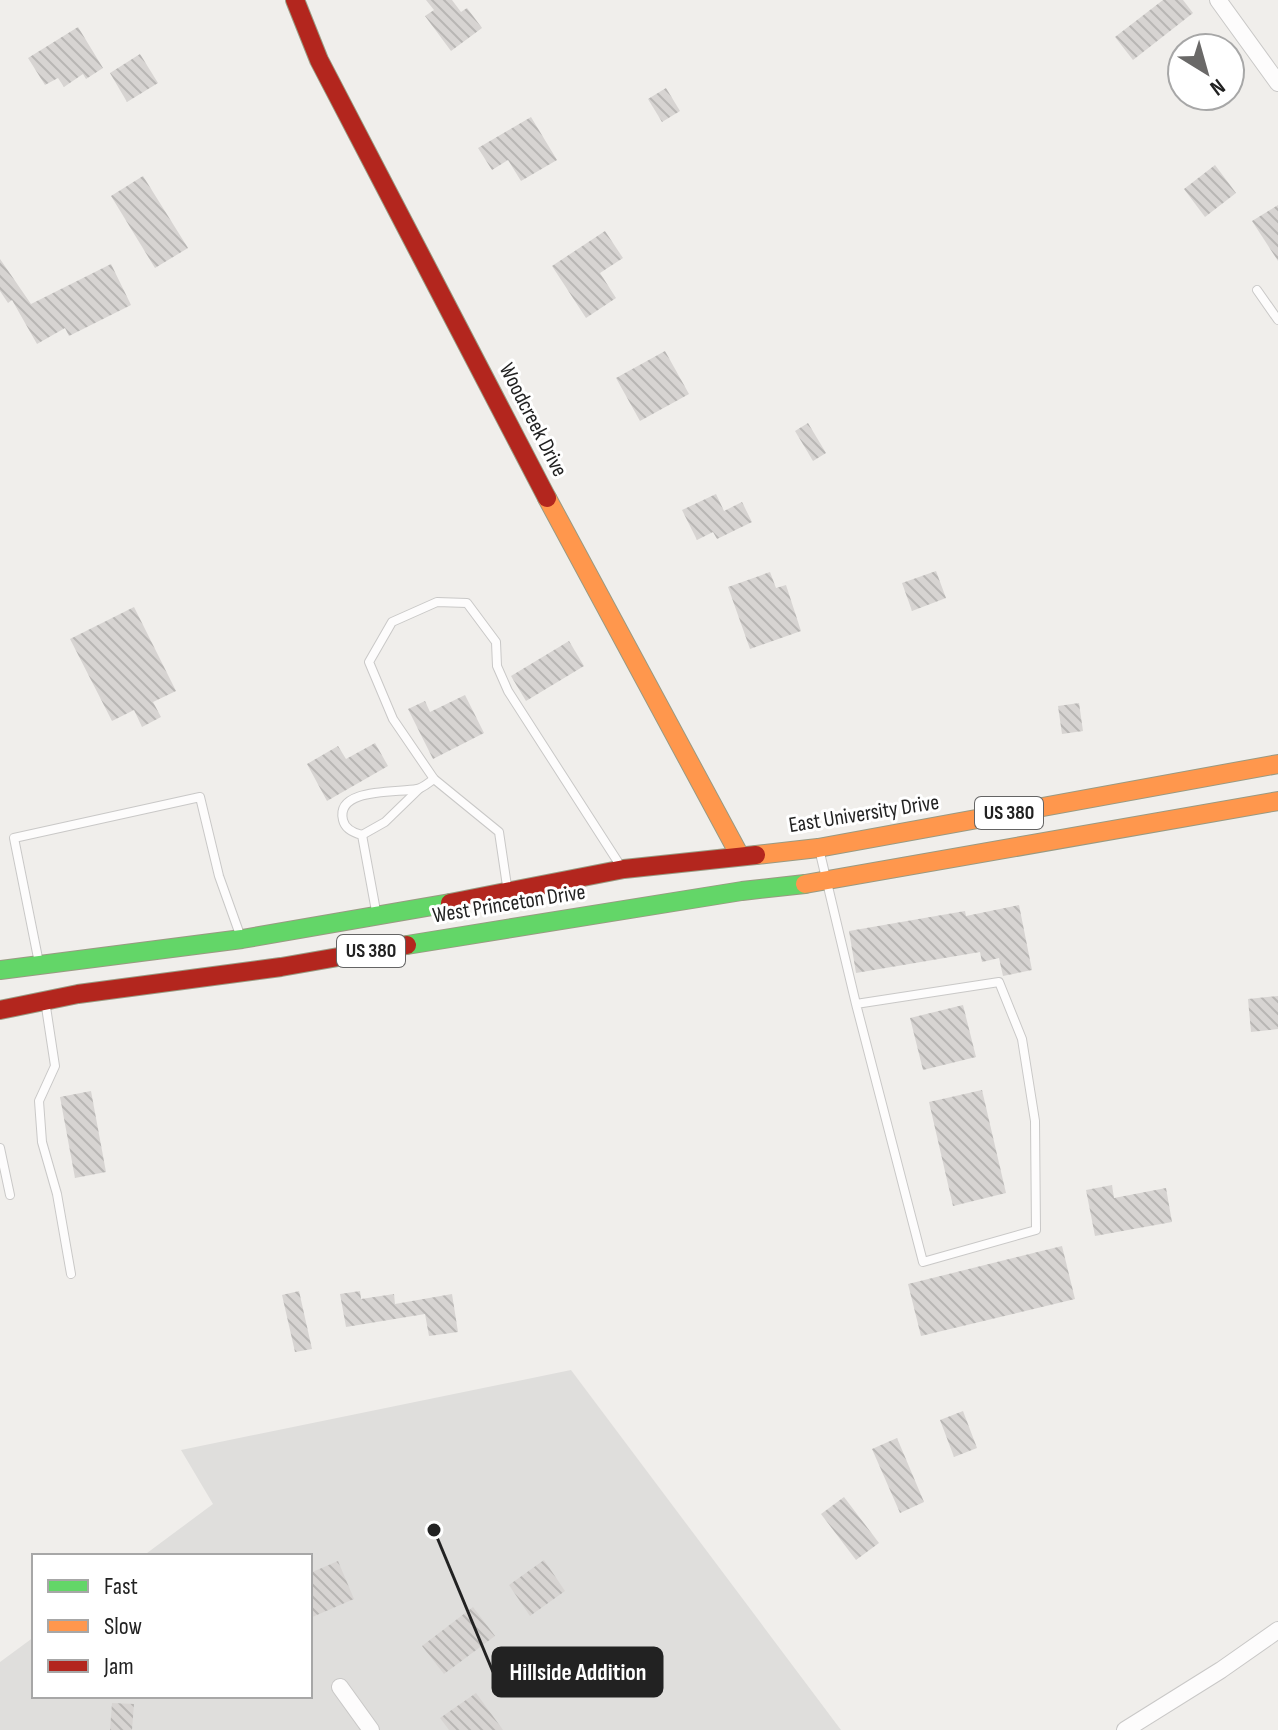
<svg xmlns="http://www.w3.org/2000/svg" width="1278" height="1730" font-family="'Sofia Sans Condensed',sans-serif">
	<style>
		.residential { fill: #dfdedc }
		.building { fill: url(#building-back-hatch) }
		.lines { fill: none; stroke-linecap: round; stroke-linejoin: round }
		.lane-casing { stroke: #c9c8c7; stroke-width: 10 }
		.street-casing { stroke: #c9c8c7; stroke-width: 18 }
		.fast-casing { stroke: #999a82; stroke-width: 20 }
		.slow-casing { stroke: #999a82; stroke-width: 20 }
		.jam-casing { stroke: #999a82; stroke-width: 20 }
		.lane { stroke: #fdfcfc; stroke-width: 8 }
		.street { stroke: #fdfcfc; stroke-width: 16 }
		.fast { stroke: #63d668; stroke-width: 18 }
		.slow { stroke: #ff974d; stroke-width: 18 }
		.jam { stroke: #b3261e; stroke-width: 18 }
		.labels { text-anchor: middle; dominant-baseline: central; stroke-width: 6; stroke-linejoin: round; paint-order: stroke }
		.shield { fill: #fff; stroke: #646464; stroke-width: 2 }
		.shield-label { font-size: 20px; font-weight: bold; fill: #222 }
		.street-label { font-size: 22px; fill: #222; stroke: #fff }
		.leader { fill: none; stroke: #222; stroke-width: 3 }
		.callout-dot { fill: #222; stroke: #fff; stroke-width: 3 }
		.callout { fill: #222; stroke: #222; stroke-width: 3 }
		.callout-label { font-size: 24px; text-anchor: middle; font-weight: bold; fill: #fff }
	</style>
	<defs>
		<pattern id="building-back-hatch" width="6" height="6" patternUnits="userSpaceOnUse" patternTransform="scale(2)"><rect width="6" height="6" fill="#d7d4d2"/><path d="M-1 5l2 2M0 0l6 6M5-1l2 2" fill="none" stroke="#b8b6b4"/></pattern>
	</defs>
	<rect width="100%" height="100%" fill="#f0eeeb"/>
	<!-- residential -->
	<polygon class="residential" points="571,1370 841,1730 0,1730 0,1662 34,1637 34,1696 310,1696 310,1556 143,1556 213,1504 181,1450"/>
	<!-- building -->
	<g class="building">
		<polygon points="426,0 452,0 461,12 467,8 482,28 451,51 425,16 434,10"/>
		<polygon points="1163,0 1183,0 1193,13 1133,60 1115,37"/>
		<polygon points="78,27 103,68 86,79 83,74 64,87 58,78 45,85 28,58"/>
		<polygon points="140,54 158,83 127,102 110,73"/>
		<polygon points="666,88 680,111 662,122 648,99"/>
		<polygon points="531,117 557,160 521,181 508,160 492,170 478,148"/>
		<polygon points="1215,165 1236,193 1205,217 1184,189"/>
		<polygon points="143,176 188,248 155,268 111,196"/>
		<polygon points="1278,205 1278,261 1252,221"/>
		<polygon points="605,231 623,258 600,273 616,298 586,318 552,266"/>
		<polygon points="0,259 31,304 111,264 131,305 69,336 65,328 37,344 12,300 8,303 0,291"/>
		<polygon points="665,351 689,394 640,421 616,378"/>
		<polygon points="808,423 826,453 813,461 795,431"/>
		<polygon points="716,494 724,511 742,502 752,522 717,539 713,532 697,540 682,510"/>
		<polygon points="936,571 946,598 912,611 902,583"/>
		<polygon points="770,572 776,588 786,585 801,631 750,649 728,587"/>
		<polygon points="134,607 176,691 153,702 161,717 142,727 134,710 112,721 70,639"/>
		<polygon points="569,641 584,666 526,701 511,676"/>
		<polygon points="465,695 484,733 433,759 408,709 425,701 430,712"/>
		<polygon points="1079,703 1083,731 1062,734 1058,706"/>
		<polygon points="375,743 388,766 327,801 307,764 338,746 346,759"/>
		<polygon points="1019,905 1032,970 1003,976 999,958 982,962 980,952 856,973 849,931 965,911 966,916"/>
		<polygon points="1278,996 1278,1029 1251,1032 1248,999"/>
		<polygon points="963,1005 976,1057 923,1070 910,1018"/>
		<polygon points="982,1090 1006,1193 953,1206 929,1102"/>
		<polygon points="91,1091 106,1172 75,1178 60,1097"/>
		<polygon points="1112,1185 1114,1198 1166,1188 1172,1222 1095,1236 1086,1190"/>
		<polygon points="1062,1246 1075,1299 921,1336 908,1284"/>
		<polygon points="299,1291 312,1349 295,1352 282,1295"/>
		<polygon points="360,1291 361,1299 394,1294 395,1304 452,1294 458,1332 429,1336 425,1314 346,1327 340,1294"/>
		<polygon points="963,1411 977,1448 954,1457 940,1420"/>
		<polygon points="897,1438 924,1502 900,1513 872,1449"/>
		<polygon points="844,1497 879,1543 856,1560 821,1514"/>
		<polygon points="544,1560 565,1591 530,1616 509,1585"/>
		<polygon points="338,1561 354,1599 310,1618 310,1573"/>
		<polygon points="473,1607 495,1636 444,1674 422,1646"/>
		<polygon points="476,1693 503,1730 449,1730 440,1718"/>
		<polygon points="112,1703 134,1704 132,1730 110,1730"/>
	</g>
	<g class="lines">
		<!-- lane casing -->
		<g class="lane-casing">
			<g id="lane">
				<polyline points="1257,290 1278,320"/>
				<polyline points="362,835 385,822 419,789"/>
				<polyline points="820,853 856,1004 923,1262 1036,1230 1035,1121 1022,1039 999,982 856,1004"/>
				<polyline points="507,886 499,832 434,779 393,719 369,662 392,622 437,602 467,603 496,642 497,666 508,691 618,862"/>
				<path d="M376,911L362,835C354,833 345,829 343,820C335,787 399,793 417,789C423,788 429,782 434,779"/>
				<polyline points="38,958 14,838 200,797 219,876 239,932"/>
				<polyline points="46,1007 55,1066 39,1101 42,1142 57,1194 71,1274"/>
				<polyline points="0,1148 10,1195"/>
			</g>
		</g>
		<!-- street casing -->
		<g class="street-casing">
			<g id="street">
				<polyline points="1218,0 1278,83"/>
				<polyline points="340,1687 371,1730"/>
				<polyline points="1125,1730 1221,1670 1278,1630"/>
			</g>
		</g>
		<!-- fast casing -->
		<g class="fast-casing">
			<g id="fast">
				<polyline points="407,945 742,891 805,884"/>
				<polyline points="0,970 242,939 450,903"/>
			</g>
		</g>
		<!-- slow casing -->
		<g class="slow-casing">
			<g id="slow">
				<polyline points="547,498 740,856"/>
				<polyline points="756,855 818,848 1278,764"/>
				<polyline points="805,884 1278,801"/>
			</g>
		</g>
		<!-- jam casing -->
		<g class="jam-casing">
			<g id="jam">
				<polyline points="295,0 319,60 547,498"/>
				<polyline points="450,903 624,869 756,855"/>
				<polyline points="0,1010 78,994 281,967 407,945"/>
			</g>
		</g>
		<!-- lane -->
		<use href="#lane" class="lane"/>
		<!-- street -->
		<use href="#street" class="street"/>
		<!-- fast -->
		<use href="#fast" class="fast"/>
		<!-- slow -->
		<use href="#slow" class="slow"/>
		<!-- jam -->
		<use href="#jam" class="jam"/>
	</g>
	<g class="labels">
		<!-- shield labels -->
		<g class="shield">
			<rect x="975" y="797" width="68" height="32" rx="6"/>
			<rect x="337" y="935" width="68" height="32" rx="6"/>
		</g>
		<g class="shield-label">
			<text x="1009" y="813">US 380</text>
			<text x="371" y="951">US 380</text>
		</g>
		<!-- street labels -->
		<g class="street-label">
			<text transform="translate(533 420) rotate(63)">Woodcreek Drive</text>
			<text transform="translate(864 814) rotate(-9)">East University Drive</text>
			<text transform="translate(509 904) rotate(-9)">West Princeton Drive</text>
		</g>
	</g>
	<!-- callouts -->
	<path class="leader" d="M434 1530L493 1672"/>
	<circle class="callout-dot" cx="434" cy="1530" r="8"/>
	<rect class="callout" x="493" y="1648" width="169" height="48" rx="8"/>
	<g class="callout-label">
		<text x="578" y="1680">Hillside Addition</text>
	</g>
	<!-- legend -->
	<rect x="32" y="1554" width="280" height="144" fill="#ffffff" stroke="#a7a7a7" stroke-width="2"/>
	<rect x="48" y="1580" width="40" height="12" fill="#63d668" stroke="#a7a7a7" stroke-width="2"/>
	<text x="104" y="1594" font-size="24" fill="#222222">Fast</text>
	<rect x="48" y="1620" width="40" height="12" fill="#ff974d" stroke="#a7a7a7" stroke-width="2"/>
	<text x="104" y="1634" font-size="24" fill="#222222">Slow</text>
	<rect x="48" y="1660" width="40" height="12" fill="#b3261e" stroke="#a7a7a7" stroke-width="2"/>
	<text x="104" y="1674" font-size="24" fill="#222222">Jam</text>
	<!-- north arrow -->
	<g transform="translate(1206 72) rotate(143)"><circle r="38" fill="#ffffff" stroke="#a7a7a7" stroke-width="2"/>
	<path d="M0-6L14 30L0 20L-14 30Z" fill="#6a6968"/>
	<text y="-12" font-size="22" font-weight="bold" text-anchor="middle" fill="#222222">N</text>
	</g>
</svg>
